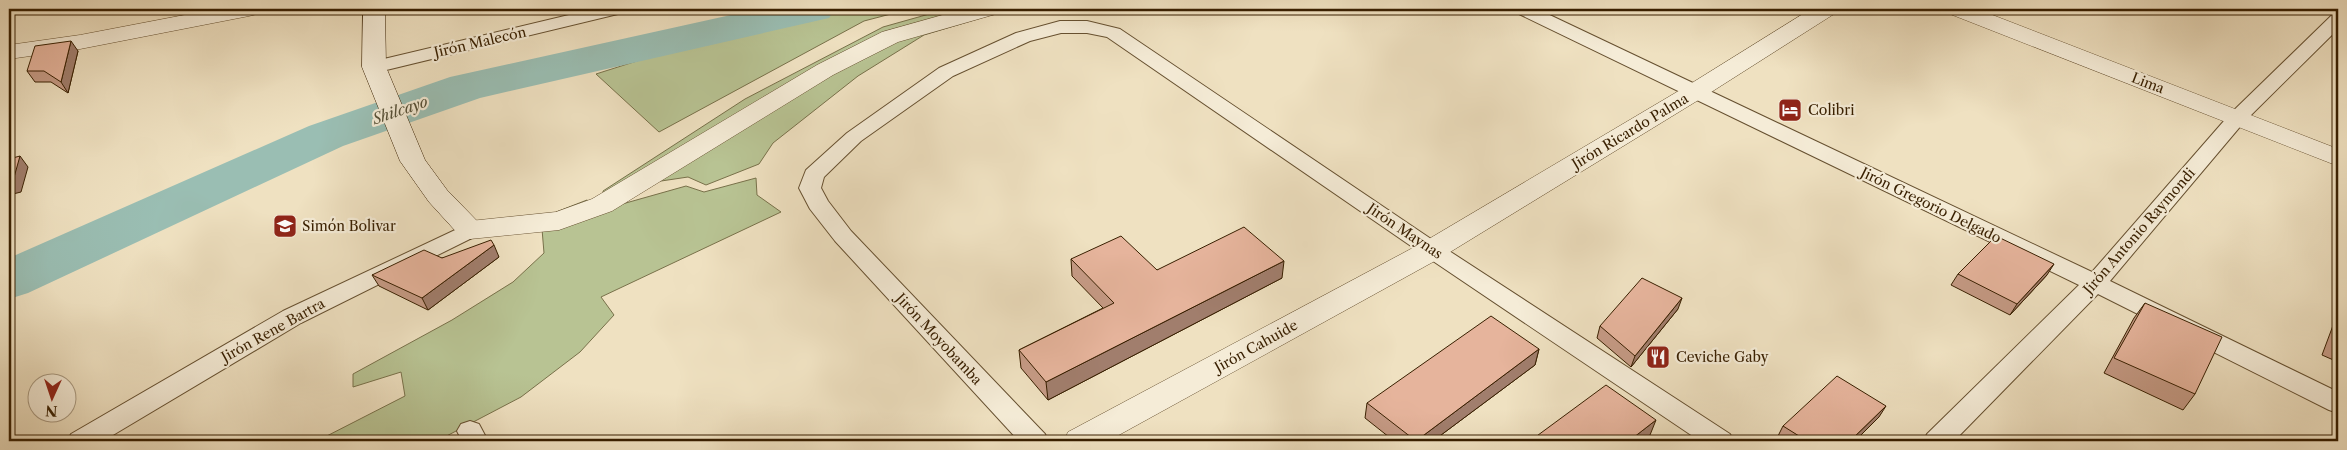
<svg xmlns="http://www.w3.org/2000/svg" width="2347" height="450" font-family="'Libre Caslon Text',serif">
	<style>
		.green { fill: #b8c393; stroke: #78714a }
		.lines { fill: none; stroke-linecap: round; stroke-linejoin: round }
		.river { fill: #9abeb3; fill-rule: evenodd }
		.minor-casing { stroke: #665030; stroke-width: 2 }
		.tertiary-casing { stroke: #665030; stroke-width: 1 }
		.secondary-casing { stroke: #381f00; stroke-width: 1 }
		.minor { fill: #f5ecd7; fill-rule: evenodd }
		.tertiary { fill: #f5ecd7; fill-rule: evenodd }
		.secondary { fill: #f5ecd7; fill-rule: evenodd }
		.wall { fill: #c69b86; stroke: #381f00 }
		.shaded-wall { fill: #a17e6d; stroke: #381f00 }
		.building { fill: #e6b49c; stroke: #381f00 }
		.labels { text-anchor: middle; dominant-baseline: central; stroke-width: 4.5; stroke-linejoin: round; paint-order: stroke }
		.street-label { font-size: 14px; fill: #381f00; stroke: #f5ecd7 }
		.poi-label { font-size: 14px; fill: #381f00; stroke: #f5ecd7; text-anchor: start }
		.water-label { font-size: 15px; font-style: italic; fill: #554f36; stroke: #f5ecd7 }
	</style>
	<rect width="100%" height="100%" fill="#efe1c1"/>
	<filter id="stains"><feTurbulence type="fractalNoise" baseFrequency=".004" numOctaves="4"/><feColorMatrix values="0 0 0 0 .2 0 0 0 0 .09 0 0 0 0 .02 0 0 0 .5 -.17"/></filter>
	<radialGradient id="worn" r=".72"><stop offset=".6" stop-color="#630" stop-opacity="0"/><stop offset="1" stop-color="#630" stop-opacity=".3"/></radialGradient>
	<!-- green -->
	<g class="green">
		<polygon points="849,9 910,9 864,21 659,132 596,74 681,47"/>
		<polygon points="947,9 1011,9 924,35 858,76 773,143 759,164 706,185 688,177 641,184 604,200 603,191 745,99 883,27"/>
		<polygon points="756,178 757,195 781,212 601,297 614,315 580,352 521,397 437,441 317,441 405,396 401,372 353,387 353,374 452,320 513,282 544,253 542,229 556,212 587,200 601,210 686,186 704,192"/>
	</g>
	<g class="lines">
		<!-- river -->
		<polygon class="river" points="758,9 835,9 829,18 480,98 343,146 28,293 9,299 9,258 309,126 450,77"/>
		<!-- minor casing -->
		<g class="minor-casing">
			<g id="minor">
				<polygon points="594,9 625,9 622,13 374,73 367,71 364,67 367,63"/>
				<polygon points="1514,9 1537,9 2092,272 2230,114 2332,15 2338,14 2338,29 2244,122 2110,281 2338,392 2338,413 2329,410 2098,294 1954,441 1924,441 1927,434 2079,285 1517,13"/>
				<polygon points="1060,21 1087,21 1120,29 1440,245 1730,434 1733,441 1700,441 1424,255 1107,37 1087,33 1061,33 1030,41 953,76 861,141 824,177 821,188 828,201 851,231 1045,434 1048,441 1019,441 835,241 810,209 799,188 806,170 847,133 939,68 1016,33"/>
				<polygon points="470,223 478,225 481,230 478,235 301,323 103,441 68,441 71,434 283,311"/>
				<polygon points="470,421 479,424 488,441 462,441 457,431 461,424"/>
			</g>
		</g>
		<!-- tertiary casing -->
		<g class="tertiary-casing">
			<g id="tertiary">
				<polygon points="216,9 260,9 257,14 249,16 80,49 9,59 9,45 80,35"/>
				<polygon points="964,9 999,9 996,14 898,42 833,75 612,211 559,230 470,239 460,236 456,230 460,224 470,221 556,212 592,199 817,65 882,32"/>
				<polygon points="1811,9 1837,9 1834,14 1705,96 1442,257 1108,441 1064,441 1068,432 1422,243 1687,86"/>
				<polygon points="1947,9 1977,9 2338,149 2338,166 1950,14"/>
			</g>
		</g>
		<!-- secondary casing -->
		<g class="secondary-casing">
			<polygon id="secondary" points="363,9 385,9 386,67 425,160 447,190 480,224 484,230 480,236 470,239 460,236 429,202 400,161 362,67"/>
		</g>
		<!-- minor -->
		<use href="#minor" class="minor"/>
		<!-- tertiary -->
		<use href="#tertiary" class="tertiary"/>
		<!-- secondary -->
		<use href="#secondary" class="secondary"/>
	</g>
	<!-- wall -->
	<g class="wall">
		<polygon points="78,51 68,93 51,82 35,82 27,71"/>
		<polygon points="499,257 428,310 379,286 372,275 442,258"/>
		<polygon points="1071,259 1157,270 1282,278 1048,400 1021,368 1019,350 1103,308 1072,276"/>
		<polygon points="1958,274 2047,275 2010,315 1951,285"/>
		<polygon points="2145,303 2195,394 2183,410 2104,373 2134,318"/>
		<polygon points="1678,309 1631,367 1597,338 1600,326"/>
		<polygon points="2338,312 2338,362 2322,355"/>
		<polygon points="1539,349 1535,365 1433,441 1394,441 1365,418 1367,403"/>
		<polygon points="1879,417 1855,441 1783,441 1777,438 1783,426"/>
	</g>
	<!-- shaded-wall -->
	<g class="shaded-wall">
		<polygon points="71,41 78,51 68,93 61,82"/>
		<polygon points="20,156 28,167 21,192 9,195 9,182"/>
		<polygon points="494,245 499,257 428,310 422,298"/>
		<polygon points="1284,261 1282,278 1048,400 1046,382"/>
		<polygon points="2054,264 2047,275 2010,315 2017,304"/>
		<polygon points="1682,298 1678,309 1631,367 1635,356"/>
		<polygon points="1539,349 1535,365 1433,441 1416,441"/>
		<polygon points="1886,406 1879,417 1855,441 1850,441"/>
		<polygon points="1656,420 1650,435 1643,441 1629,441"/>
	</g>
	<!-- building -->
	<g class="building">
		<polygon points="71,41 61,82 44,71 27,71 35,46"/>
		<polygon points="20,156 13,181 9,182 9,159"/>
		<polygon points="1244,227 1284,261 1046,382 1019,350 1114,303 1071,259 1121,236 1157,270"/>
		<polygon points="1996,236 2054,264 2017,304 1958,274"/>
		<polygon points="491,240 494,245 422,298 372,275 424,250 442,258"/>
		<polygon points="1642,278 1682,298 1635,356 1600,326"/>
		<polygon points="2145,303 2222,337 2195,394 2114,358"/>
		<polygon points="1491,316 1539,349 1416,441 1367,403"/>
		<polygon points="2338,331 2338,341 2335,340"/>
		<polygon points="1837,376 1886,406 1850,441 1807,441 1783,426"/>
		<polygon points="1606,385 1656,420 1629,441 1530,441"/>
		<polygon points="912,436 916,441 906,441"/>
	</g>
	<!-- icons -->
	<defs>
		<g id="hotel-square" transform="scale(1.25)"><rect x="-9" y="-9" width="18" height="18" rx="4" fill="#8f2418" stroke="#f5ecd7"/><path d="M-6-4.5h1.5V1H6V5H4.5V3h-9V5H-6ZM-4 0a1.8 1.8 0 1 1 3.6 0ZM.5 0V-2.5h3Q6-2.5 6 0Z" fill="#fff"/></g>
		<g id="university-square" transform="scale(1.25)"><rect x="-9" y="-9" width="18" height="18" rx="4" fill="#8f2418" stroke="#f5ecd7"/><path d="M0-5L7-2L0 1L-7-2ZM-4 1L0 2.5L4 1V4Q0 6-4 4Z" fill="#fff"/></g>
		<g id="restaurant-square" transform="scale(1.25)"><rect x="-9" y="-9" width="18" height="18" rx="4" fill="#8f2418" stroke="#f5ecd7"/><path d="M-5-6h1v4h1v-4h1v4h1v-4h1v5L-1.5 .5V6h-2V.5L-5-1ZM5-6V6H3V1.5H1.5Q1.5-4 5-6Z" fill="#fff"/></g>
	</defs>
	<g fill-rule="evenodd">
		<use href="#hotel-square" x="1790" y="110"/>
		<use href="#university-square" x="285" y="226"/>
		<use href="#restaurant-square" x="1658" y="357"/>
	</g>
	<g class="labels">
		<!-- street labels -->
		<g class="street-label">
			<text transform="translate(480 42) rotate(-13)">Jirón Malecón</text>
			<text transform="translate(2148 83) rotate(21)">Lima</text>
			<text transform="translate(1630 131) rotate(-31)">Jirón Ricardo Palma</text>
			<text transform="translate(1931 205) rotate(26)">Jirón Gregorio Delgado</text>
			<text transform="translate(1405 231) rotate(34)">Jirón Maynas</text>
			<text transform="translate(2139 231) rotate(-49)">Jirón Antonio Raymondi</text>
			<text transform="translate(273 330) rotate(-29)">Jirón Rene Bartra</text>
			<text transform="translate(939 339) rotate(47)">Jirón Moyobamba</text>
			<text transform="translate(1256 346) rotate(-29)">Jirón Cahuide</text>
		</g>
		<!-- poi labels -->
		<g class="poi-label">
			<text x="1808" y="110">Colibri</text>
			<text x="302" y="226">Simón Bolivar</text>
			<text x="1676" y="357">Ceviche Gaby</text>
		</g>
		<!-- water labels -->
		<g class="water-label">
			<text transform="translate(400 110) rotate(-19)">Shilcayo</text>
		</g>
	</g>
	<!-- margin -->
	<rect width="2347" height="450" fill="none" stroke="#efe1c1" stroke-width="30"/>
	<rect x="10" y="10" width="2327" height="430" fill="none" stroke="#381f00" stroke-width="2.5"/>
	<rect x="15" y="15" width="2317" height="420" fill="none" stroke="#381f00"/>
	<!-- north arrow -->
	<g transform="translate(52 398) rotate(183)"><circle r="24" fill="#f5ecd7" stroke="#a99a81"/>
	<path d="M0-4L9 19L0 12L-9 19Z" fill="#8f2418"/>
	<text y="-8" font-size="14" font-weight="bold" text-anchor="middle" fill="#381f00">N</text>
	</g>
	<rect width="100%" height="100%" filter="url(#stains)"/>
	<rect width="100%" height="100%" fill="url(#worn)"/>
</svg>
